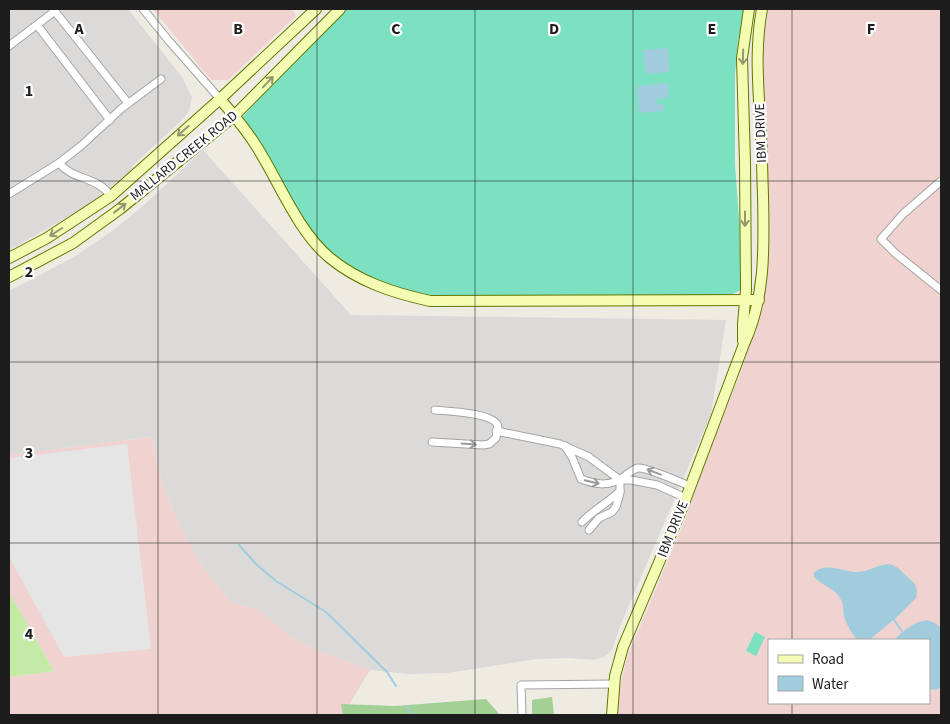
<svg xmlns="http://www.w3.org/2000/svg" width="950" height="724" font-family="'Source Sans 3',sans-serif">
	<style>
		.residential { fill: #dbdad9 }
		.commercial { fill: #f0d3d0; fill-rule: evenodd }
		.grass { fill: #c3eba5 }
		.forest { fill: #a2d095 }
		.pitch { fill: #7ce1c1 }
		.parking { fill: #e5e5e5 }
		.water { fill: #a0ccde }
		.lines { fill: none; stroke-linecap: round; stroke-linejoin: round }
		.stream { stroke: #a0ccde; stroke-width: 2 }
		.street-casing { stroke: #a4a4a4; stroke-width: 9 }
		.secondary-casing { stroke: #627701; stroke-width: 12 }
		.street { stroke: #fff; stroke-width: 7 }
		.secondary { stroke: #f3fcb2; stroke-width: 10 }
		.oneway { stroke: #93986f }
		.oneway2 { stroke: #999 }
		.grid { fill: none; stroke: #1d1d1d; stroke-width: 1; stroke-opacity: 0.55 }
		.labels { text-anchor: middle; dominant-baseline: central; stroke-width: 4.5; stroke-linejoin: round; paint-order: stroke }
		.street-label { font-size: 14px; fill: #1d1d1d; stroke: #fff }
		.grid-label { font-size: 16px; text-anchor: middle; font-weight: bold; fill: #1d1d1d; stroke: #fff; stroke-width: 4.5; stroke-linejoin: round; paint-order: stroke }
	</style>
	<rect width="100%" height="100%" fill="#eeebe2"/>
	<!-- residential -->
	<g class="residential">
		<polygon points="9,9 128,9 182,77 192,97 189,111 183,119 132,166 133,168 105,192 74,215 73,214 9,250"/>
		<polygon points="203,150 351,315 726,320 711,414 620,626 612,650 604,657 594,660 568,658 537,659 447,673 410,674 370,670 313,649 289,635 259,610 231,602 203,567 181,529 163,486 152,437 9,455 9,291 74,257 112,231 143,206"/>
	</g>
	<!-- commercial -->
	<g class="commercial">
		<polygon points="153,9 292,9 296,16 228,80 211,80"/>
		<path d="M768,9H941V715H618L619,691L627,657L685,520L703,468L740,374L759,312L762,55L764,27ZM769,640H929V703H769Z"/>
		<polygon points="152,437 163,486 181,529 203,567 231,602 259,610 289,635 313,649 370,670 350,703 351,715 9,715 9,677 54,671 9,592 9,455"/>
	</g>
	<!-- grass -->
	<polygon class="grass" points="9,592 54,671 9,677"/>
	<!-- forest -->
	<g class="forest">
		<polygon points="552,697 554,715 532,715 532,700"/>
		<polygon points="486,699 500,715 343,715 341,704 395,706"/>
	</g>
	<!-- pitch -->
	<g class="pitch">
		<polygon points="347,9 745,9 738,42 735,74 735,165 740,230 741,290 728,296 432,297 377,284 334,257 311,232 242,118 269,86"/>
		<polygon points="755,632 765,637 756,656 746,651"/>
	</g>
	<!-- parking -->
	<polygon class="parking" points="127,444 151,649 64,657 9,557 9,458"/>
	<!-- water -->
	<g class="water">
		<polygon points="668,48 670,72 645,74 643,50"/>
		<polygon points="668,83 669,98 657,99 657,104 663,104 664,111 639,113 637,86"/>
		<path d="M890,564L898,568L915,584L917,591L916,598L896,618L869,640H857C852,633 846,624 844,616C843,610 844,605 841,600C836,588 822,586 814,577V573C824,562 843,571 855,572C867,573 878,564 890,564Z"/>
		<path d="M927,620L935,623L941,628V687L936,690L929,689V640H894C903,631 913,622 927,620Z"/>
	</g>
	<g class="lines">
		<!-- stream -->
		<g class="stream">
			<polyline points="239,545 257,565 276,581 326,612 387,672 396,686"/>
			<polyline points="894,620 902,631"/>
			<polyline points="407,706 412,715"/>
		</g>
		<!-- street casing -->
		<g class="street-casing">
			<g id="street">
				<polyline points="53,9 128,103"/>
				<polyline points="143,9 169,41 220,99"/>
				<polyline points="37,25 110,120"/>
				<polyline points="9,46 55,11"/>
				<path d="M59,163C74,181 95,175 111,196"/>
				<polyline points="941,181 903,214 881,239 895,253 941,290"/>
				<polyline points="9,194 59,163 82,145 122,108 161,79"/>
				<polyline points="496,431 560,444 589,457 620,480 631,480 657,485 686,498"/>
				<path d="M432,442L483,445L489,444L496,438C496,435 498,430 498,427C497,413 446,411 435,410"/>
				<path d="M565,446L572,457L581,479C597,485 610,487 625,476C629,473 633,469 638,468C647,467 679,482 690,486"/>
				<path d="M582,522C593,510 608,503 620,491"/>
				<polyline points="589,530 599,518 612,512 616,507 620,493 620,480"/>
				<polyline points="522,715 521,685 614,684"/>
			</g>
		</g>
		<!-- secondary casing -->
		<g class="secondary-casing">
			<g id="secondary">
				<path d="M220,99C232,113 245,128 255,144C278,179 297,231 330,258C359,282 394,293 430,301L759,300"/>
				<polyline points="9,258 47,238 111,196 220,99 316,9"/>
				<polyline points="9,277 73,243 120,209 234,116 340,9"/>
				<polyline points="743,341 743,324 746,290 745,163 742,58 749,9"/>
				<path d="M612,715L615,676L623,647L683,506L744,344C766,296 764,247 763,195C762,170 762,144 760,119C758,82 755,46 762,9"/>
			</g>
		</g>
		<!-- street -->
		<use href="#street" class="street"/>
		<!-- secondary -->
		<use href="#secondary" class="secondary"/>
	</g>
	<!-- one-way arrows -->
	<defs><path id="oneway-shaft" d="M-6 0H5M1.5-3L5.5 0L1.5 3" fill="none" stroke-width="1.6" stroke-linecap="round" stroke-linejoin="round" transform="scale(1.25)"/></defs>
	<g class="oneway">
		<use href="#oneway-shaft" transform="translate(743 57) rotate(92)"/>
		<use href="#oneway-shaft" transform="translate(268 82) rotate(-46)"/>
		<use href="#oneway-shaft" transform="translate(183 131) rotate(138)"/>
		<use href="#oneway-shaft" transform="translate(120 208) rotate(-38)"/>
		<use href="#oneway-shaft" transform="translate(745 219) rotate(90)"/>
		<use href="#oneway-shaft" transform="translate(56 232) rotate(148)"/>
	</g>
	<g class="oneway2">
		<use href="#oneway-shaft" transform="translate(469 444) rotate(4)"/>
		<use href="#oneway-shaft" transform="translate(654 472) rotate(-159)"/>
		<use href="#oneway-shaft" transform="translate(592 482) rotate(14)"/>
	</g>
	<!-- grid -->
	<path class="grid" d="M158,9V715M317,9V715M475,9V715M633,9V715M792,9V640M9,181H941M9,362H941M9,543H941M792,703V715"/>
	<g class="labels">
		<!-- street labels -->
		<g class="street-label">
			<text transform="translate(761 133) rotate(-92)">IBM DRIVE</text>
			<text transform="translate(184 156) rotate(-39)">MALLARD CREEK ROAD</text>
			<text transform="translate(673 529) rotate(-68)">IBM DRIVE</text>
		</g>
	</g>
	<g class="grid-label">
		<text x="79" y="34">A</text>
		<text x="238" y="34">B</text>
		<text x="396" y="34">C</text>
		<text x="554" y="34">D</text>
		<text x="712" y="34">E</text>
		<text x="871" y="34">F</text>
		<text x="29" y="96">1</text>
		<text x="29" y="277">2</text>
		<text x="29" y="458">3</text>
		<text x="29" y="639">4</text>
	</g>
	<!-- border -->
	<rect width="950" height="724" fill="none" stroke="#1d1d1d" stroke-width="20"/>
	<!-- legend -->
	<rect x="768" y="639" width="162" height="65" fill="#ffffff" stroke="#a5a5a5"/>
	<rect x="778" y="655" width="25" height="8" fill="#f3fcb2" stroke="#a5a5a5"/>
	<text x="812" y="664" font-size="15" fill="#1d1d1d">Road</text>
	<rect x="778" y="676" width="25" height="15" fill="#a0ccde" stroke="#a5a5a5"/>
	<text x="812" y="689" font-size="15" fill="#1d1d1d">Water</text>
</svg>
